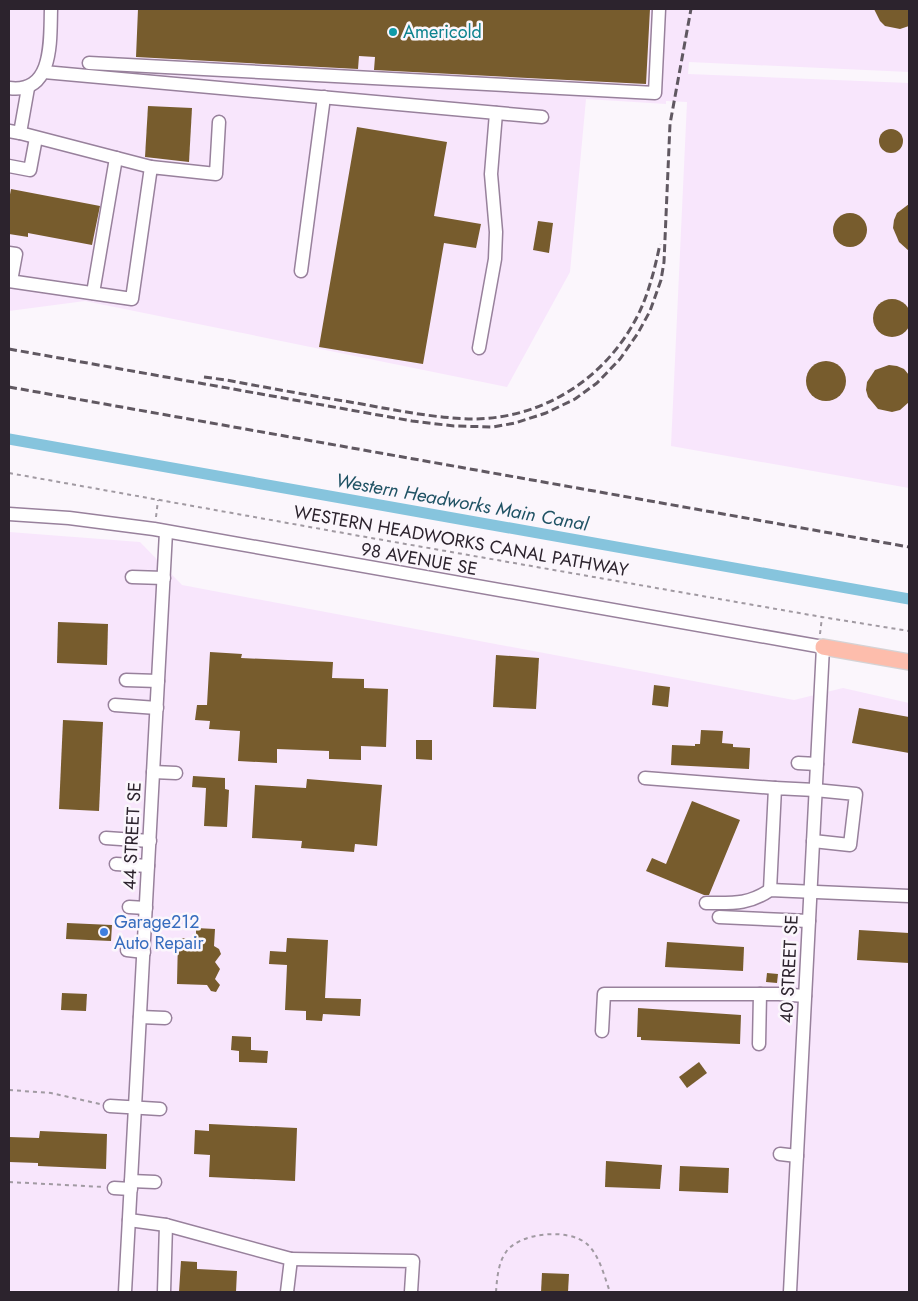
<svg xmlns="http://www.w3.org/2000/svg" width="918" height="1301" font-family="Jost,sans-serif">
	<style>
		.built { fill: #f8e6fc }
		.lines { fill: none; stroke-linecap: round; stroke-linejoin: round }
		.canal { stroke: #86c4dd; stroke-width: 11 }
		.building { fill: #775c2d }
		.minor-casing { stroke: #98819c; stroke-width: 15 }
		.major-casing { stroke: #d5d3d5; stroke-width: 18 }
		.path { stroke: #a19aa2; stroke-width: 2; stroke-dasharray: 4 4; stroke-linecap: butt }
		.minor { stroke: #fff; stroke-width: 12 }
		.major { stroke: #fdbdac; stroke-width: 15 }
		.rail { stroke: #605861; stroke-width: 3; stroke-dasharray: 8 4; stroke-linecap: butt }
		.culture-dot { fill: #0f9aa8; stroke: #fbf6fc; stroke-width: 2 }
		.shop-dot { fill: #3f7fe0; stroke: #fbf6fc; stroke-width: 2 }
		.labels { text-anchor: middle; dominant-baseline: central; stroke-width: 5; stroke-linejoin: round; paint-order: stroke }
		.culture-label { font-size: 18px; fill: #0d838f; stroke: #fbf6fc; text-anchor: start }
		.street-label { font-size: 18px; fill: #2c232d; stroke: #fbf6fc }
		.shop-label { font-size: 18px; fill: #366cbe; stroke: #fbf6fc; text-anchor: start }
		.water-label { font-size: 19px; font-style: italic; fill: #1f5264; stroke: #fbf6fc }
	</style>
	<rect width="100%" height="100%" fill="#fbf6fc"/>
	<!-- built -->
	<g class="built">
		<polygon points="9,9 909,9 909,72 689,62 688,74 909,83 909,488 671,446 687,102 666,101 666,104 586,99 570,272 507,387 85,301 9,311"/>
		<polygon points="9,532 140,542 182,585 794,700 843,688 909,703 909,1292 9,1292"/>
	</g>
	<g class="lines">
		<!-- canal -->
		<polyline class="canal" points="9,439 909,599"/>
	</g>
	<!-- building -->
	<g class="building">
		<polygon points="138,9 650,9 646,84 374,70 375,57 359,56 358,69 136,57"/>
		<polygon points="874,9 909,9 909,26 900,29 885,26 880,21"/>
		<polygon points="148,106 192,108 189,162 145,157"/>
		<polygon points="357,127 447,142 434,216 481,224 476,248 444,243 423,364 319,347"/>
		<circle cx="891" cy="141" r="12"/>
		<polygon points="11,189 100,206 92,245 28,233 28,237 9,234 9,200"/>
		<polygon points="909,204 909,251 899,242 893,228 894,220 897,213"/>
		<circle cx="850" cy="230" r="17"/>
		<polygon points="538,221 553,223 549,253 533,250"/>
		<circle cx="892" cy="318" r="19"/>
		<circle cx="826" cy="381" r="20"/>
		<polygon points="889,365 897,366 904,369 909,375 909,402 900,410 892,412 878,409 868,397 866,390 867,382 875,370"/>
		<polygon points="58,622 108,624 107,665 57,663"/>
		<polygon points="210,652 242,654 241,658 333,662 332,678 364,679 364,688 388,689 386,747 361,746 361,760 329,759 329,751 277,749 277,763 238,761 240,731 209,729 210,721 195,720 197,705 207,705"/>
		<polygon points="496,655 539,658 536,709 493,707"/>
		<polygon points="654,685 670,687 668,707 652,705"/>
		<polygon points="859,708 909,717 909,753 852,743"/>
		<polygon points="63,720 103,722 99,811 59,809"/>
		<polygon points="701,730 723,731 722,743 733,744 733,747 750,748 749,769 671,765 672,745 695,746 695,744 700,744"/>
		<polygon points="416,740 432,740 432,760 416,759"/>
		<polygon points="193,776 225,778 225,789 229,790 227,827 204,826 206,788 192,787"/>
		<polygon points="307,779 382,785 377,846 355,844 354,852 301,848 302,841 252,838 255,785 306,788"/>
		<polygon points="692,801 740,820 709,895 704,895 646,871 652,858 666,864"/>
		<polygon points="67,923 112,925 111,941 66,939"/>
		<polygon points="196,928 215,929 214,946 219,949 221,954 215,962 220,969 215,979 220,985 216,992 211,991 207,985 177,984 178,938 196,939"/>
		<polygon points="859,930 909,933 909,963 857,960"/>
		<polygon points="287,938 328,940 325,998 361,999 360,1016 323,1014 322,1021 306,1020 306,1011 285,1010 287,965 269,964 270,951 286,952"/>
		<polygon points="667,942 744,947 743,971 665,967"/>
		<polygon points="767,973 778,974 777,983 766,982"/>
		<polygon points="62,993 87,994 86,1011 61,1010"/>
		<polygon points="638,1008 741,1015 740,1044 641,1040 641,1037 637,1037"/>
		<polygon points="232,1036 251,1037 251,1050 268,1051 267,1063 239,1062 239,1051 231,1050"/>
		<polygon points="699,1062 707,1073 687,1088 679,1077"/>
		<polygon points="209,1124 297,1128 295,1181 209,1177 210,1155 194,1154 195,1130 209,1131"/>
		<polygon points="40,1131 107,1134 106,1169 38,1166 38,1163 9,1162 9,1137 39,1138"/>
		<polygon points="606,1161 662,1165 660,1189 605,1187"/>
		<polygon points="680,1166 729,1168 728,1193 679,1191"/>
		<polygon points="181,1261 197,1262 197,1269 237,1271 236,1292 179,1292"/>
		<polygon points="542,1273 569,1274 568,1292 541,1292"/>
	</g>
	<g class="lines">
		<!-- minor casing -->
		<g class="minor-casing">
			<g id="minor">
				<polyline points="89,63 655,93 659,9"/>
				<polyline points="44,72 542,117"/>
				<path d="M9,88C54,94 50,40 51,9"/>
				<polyline points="9,131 20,133 28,88"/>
				<polyline points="20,133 151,167"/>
				<polyline points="9,166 30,170 36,138"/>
				<polyline points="9,253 16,254 11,281"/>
				<polyline points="301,271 324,97"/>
				<polyline points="9,281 132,299 151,167 216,174 219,122"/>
				<polyline points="93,293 116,158"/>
				<polyline points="479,348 495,259 496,232 491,174 496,113"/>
				<polyline points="9,514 69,518 154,529 823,647 790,1292"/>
				<polyline points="132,577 164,578"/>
				<polyline points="126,680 158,681"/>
				<polyline points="115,705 157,708"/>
				<polyline points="798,763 817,764"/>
				<polyline points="153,772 176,773"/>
				<polyline points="645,778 775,788"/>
				<polyline points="106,838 150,841"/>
				<polyline points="116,864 148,866"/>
				<polyline points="770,890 775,788 815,790 856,794 850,845 813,841"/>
				<path d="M706,903C732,903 748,905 770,890L909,896"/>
				<polyline points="129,907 146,908"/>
				<polyline points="719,917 809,921"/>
				<polyline points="127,950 144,952"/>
				<polyline points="140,1017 165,1018"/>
				<polyline points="602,1031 604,994 779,994 805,996"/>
				<polyline points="759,1044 760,994"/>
				<polyline points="110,1106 160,1109"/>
				<polyline points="780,1154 797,1156"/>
				<polyline points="131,1181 155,1182"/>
				<polyline points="114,1188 131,1189"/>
				<polyline points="129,1220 166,1225 291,1259 287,1292"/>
				<polyline points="291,1259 413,1261 411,1292"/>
				<polyline points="125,1292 166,532"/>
				<polyline points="164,1292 166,1225"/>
			</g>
		</g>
		<!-- major casing -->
		<g class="major-casing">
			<polyline id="major" points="823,647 909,662"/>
		</g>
		<!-- path -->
		<g class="path">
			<polyline points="9,473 360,536 822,617 909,631"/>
			<polyline points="156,517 158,500"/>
			<polyline points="820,634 822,617"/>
			<polyline points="9,1090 51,1093 100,1104"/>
			<polyline points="9,1182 104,1187"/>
			<path d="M496,1292C497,1279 498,1263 506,1252C520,1232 569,1228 587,1244C600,1256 604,1276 610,1292"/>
		</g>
		<!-- minor -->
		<use href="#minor" class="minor"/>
		<!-- major -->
		<use href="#major" class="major"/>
		<!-- rail -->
		<g class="rail">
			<polyline points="9,349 412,421 454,426 493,427 515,423 546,413 575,399 597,383 620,359 638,333 650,311 661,280 664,262 670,124 691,9"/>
			<path d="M204,377L226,380C269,388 313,396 356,403C395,410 433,418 472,419C544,419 608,377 639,313C649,292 655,268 660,244"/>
			<polyline points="9,387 909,547"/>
		</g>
	</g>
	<!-- markers -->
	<circle class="culture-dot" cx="393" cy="32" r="5"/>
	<circle class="shop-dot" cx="104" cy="932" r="5"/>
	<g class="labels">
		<!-- culture labels -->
		<g class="culture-label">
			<text x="403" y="32">Americold</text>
		</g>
		<!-- street labels -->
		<g class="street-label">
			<text transform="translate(461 541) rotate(10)">WESTERN HEADWORKS CANAL PATHWAY</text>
			<text transform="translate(419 559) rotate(10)">98 AVENUE SE</text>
			<text transform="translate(132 836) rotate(-87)">44 STREET SE</text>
			<text transform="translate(789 969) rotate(-87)">40 STREET SE</text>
		</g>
		<!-- shop labels -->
		<g class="shop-label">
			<text x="114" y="922">Garage212<tspan x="114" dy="21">Auto Repair</tspan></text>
		</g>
		<!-- water labels -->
		<g class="water-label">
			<text transform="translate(462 502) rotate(10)">Western Headworks Main Canal</text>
		</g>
	</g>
	<!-- border -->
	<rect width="918" height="1301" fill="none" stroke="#2c232d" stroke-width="20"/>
</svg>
